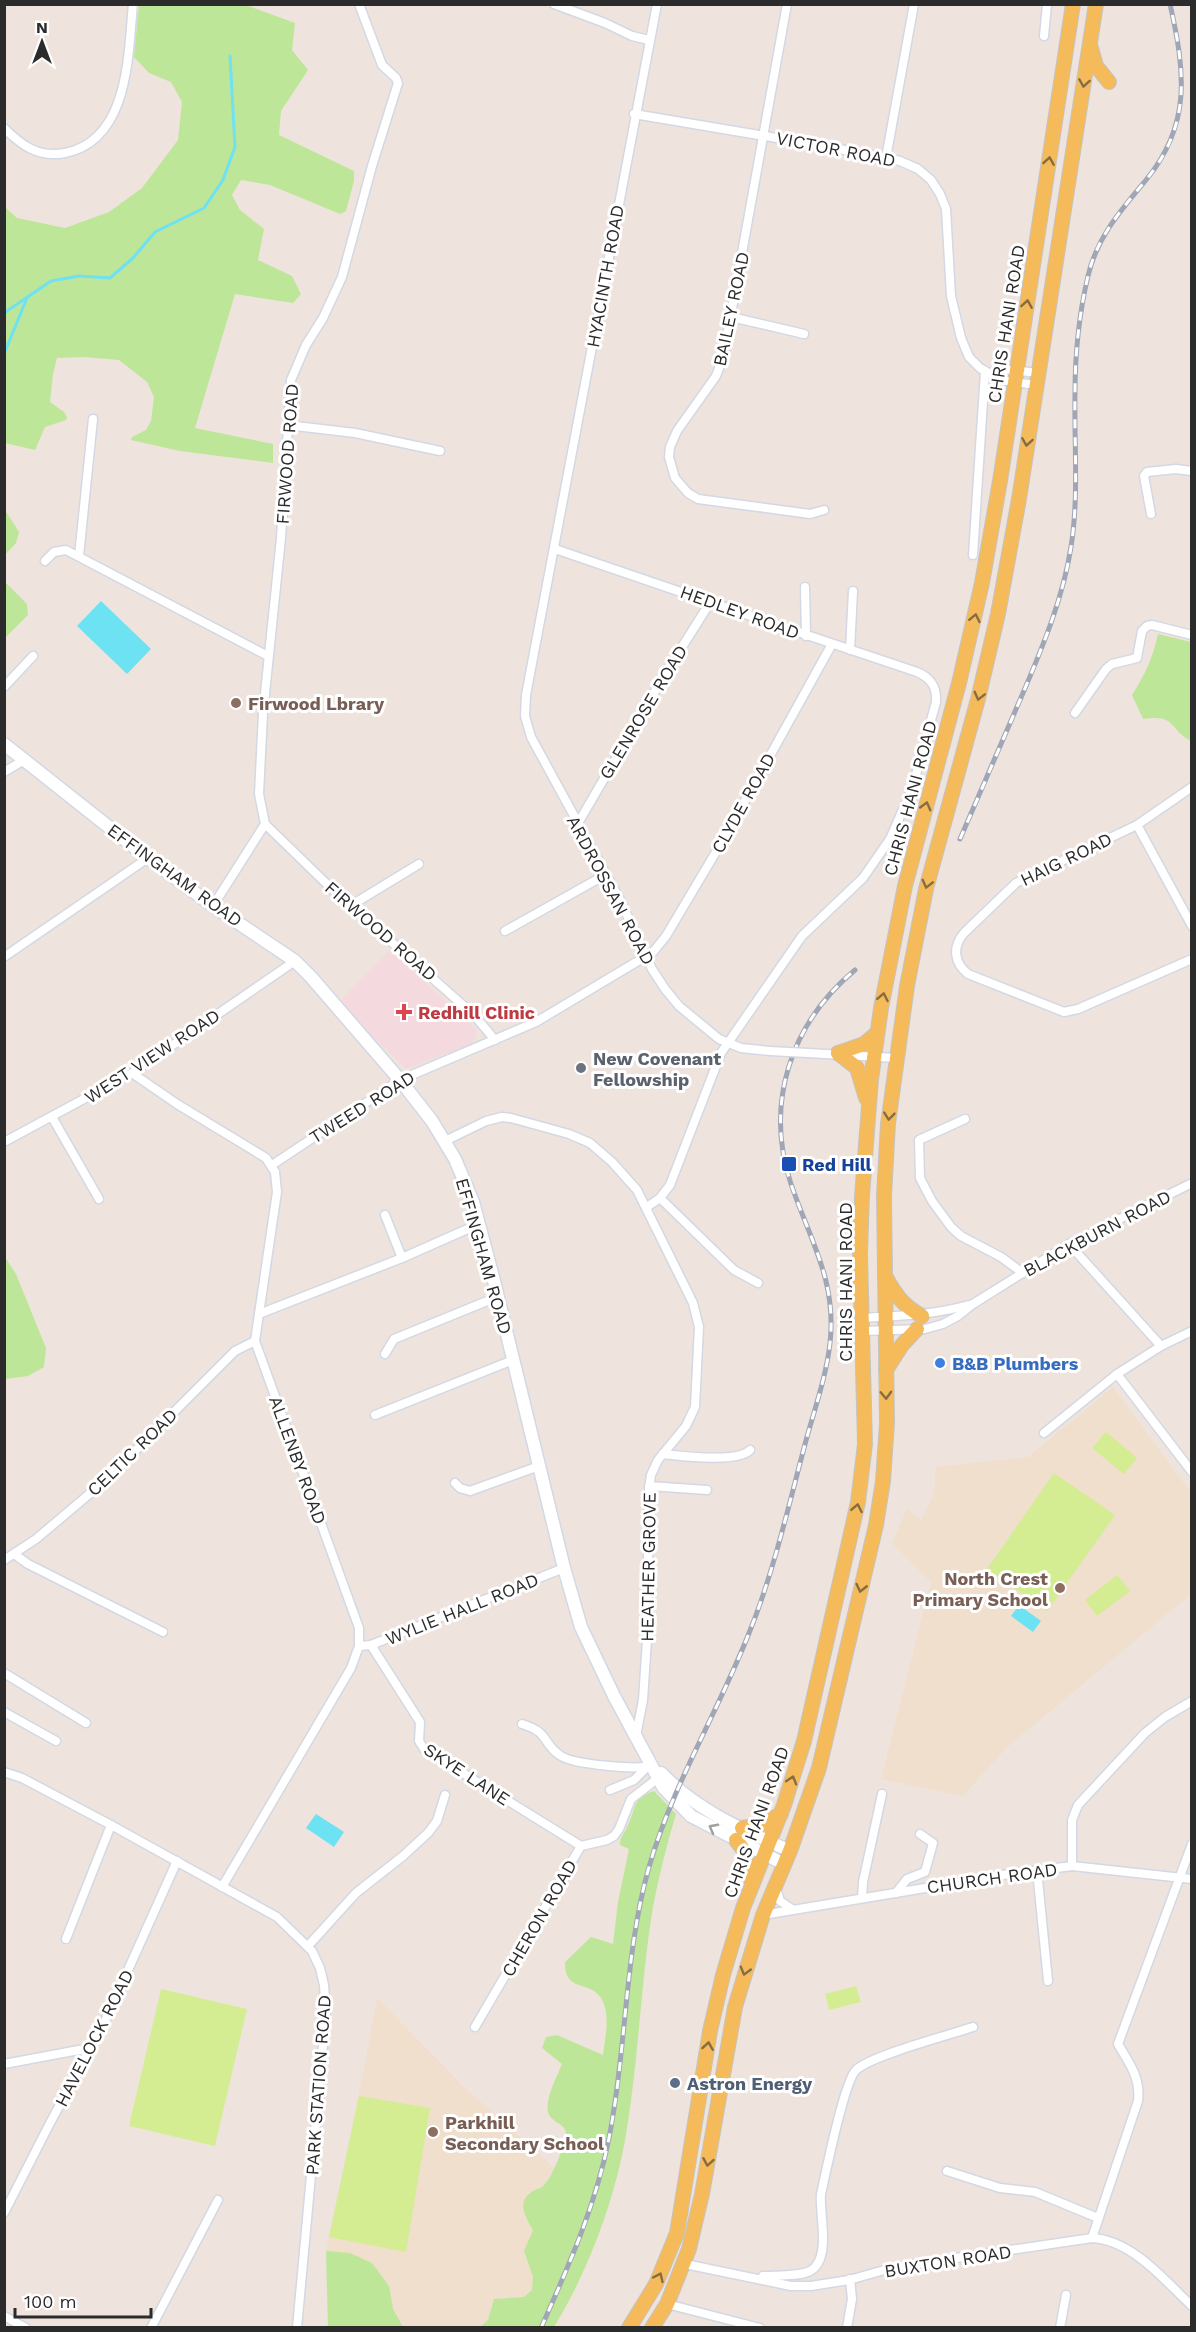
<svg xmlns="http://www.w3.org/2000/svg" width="1196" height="2332" font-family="'Work Sans',sans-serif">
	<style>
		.education { fill: #efdfcc }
		.medical { fill: #f4dadf }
		.green { fill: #bee698 }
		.pitch { fill: #d4ed93 }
		.water { fill: #6de2f3 }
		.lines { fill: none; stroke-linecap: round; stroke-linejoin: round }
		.stream { stroke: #6de2f3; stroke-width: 3 }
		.street-casing { stroke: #d2d8e4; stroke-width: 11 }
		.secondary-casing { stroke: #d2d8e4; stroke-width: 15 }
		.primary-casing { stroke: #c4c4c4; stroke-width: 16 }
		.street { stroke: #fff; stroke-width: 8 }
		.secondary { stroke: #fff; stroke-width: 12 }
		.primary { stroke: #f5bb5b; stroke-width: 14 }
		.rail-casing { stroke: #9fa6b6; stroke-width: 5 }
		.rail { stroke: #fff; stroke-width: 3; stroke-dasharray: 9; stroke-linecap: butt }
		.street-bridge-casing { stroke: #d2d8e4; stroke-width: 11; stroke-linecap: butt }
		.street-bridge { stroke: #fff; stroke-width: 8 }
		.oneway { stroke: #866c41 }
		.oneway2 { stroke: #a0a0a0 }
		.education-dot { fill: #8d6e63; stroke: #fff; stroke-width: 2 }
		.health-dot { fill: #e0444e; stroke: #fff; stroke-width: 2 }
		.worship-dot { fill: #6b7280; stroke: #fff; stroke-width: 2 }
		.transit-dot { fill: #1a4fb4; stroke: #fff; stroke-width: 2 }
		.shop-dot { fill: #3f7fe0; stroke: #fff; stroke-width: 2 }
		.service-dot { fill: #5c6f8a; stroke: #fff; stroke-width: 2 }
		.labels { text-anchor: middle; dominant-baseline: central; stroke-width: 6; stroke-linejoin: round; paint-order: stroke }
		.street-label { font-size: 18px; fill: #2b2b2b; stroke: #fff }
		.education-label { font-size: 18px; font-weight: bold; fill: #785e54; stroke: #fff; text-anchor: start }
		.health-label { font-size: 18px; font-weight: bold; fill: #be3a42; stroke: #fff; text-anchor: start }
		.worship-label { font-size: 18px; font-weight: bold; fill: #5b616d; stroke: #fff; text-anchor: start }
		.transit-label { font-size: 18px; font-weight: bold; fill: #164399; stroke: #fff; text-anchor: start }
		.shop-label { font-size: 18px; font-weight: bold; fill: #366cbe; stroke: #fff; text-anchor: start }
		.service-label { font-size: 18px; font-weight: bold; fill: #4e5e75; stroke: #fff; text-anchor: start }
	</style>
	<rect width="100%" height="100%" fill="#eee4dd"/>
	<!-- education -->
	<g class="education">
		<polygon points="1113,1387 1191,1493 1191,1594 1006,1748 963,1796 881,1779 931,1582 892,1543 907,1509 921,1520 934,1494 936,1467 1028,1457"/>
		<polygon points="377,1998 465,2088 554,2168 544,2186 528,2194 524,2217 533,2229 524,2251 533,2277 532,2290 524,2297 494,2299 488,2320 480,2327 328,2328 326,2251 365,2064"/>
	</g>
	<!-- medical -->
	<polygon class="medical" points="390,950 477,1030 475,1039 471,1044 406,1069 365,1029 342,1001 343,998"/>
	<!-- green -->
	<g class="green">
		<polygon points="139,5 246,5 295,23 292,50 308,70 281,111 279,135 354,171 354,181 346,211 340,214 270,185 241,180 232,195 240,210 264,229 258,260 292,276 301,294 293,303 235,294 195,428 273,444 273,463 180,451 131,440 132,437 146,430 151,421 154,397 147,382 119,360 84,357 57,358 53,374 50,402 64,412 67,417 66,420 45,427 35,450 5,443 5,207 17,218 65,228 109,212 142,188 178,140 182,102 171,82 149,73 134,57"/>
		<polygon points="5,510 19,532 16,543 5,555"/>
		<polygon points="5,582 27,604 28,615 5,638"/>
		<path d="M1158,634L1191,642V741C1168,729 1177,714 1143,719L1132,695C1145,675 1153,657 1158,634Z"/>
		<polygon points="5,1257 16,1274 46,1348 44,1367 28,1376 5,1379"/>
		<path d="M654,1791L676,1814C667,1844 659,1875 653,1907C641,1980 639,2054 627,2128C617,2195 589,2270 554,2327H480L488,2320L494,2299L524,2297L532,2290L533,2277L524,2251L533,2230C526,2219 517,2203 530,2193C534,2190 539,2189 543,2186C552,2178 563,2149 566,2136C568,2123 550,2123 548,2112C545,2098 557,2077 562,2064L542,2048L546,2037L557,2035L603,2055C605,2037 611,2015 601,1998C590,1980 564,1993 565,1962L591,1937L613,1944L618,1902L629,1849L620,1845C620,1836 624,1835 627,1827C637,1809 630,1799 654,1791Z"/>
		<polygon points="326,2251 350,2253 372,2263 389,2286 393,2309 403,2327 328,2327"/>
	</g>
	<!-- pitch -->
	<g class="pitch">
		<polygon points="1106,1432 1137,1458 1124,1474 1092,1448"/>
		<polygon points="1054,1473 1115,1515 1047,1611 987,1569"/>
		<polygon points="1117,1575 1130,1591 1097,1616 1085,1600"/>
		<polygon points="856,1986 861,2002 829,2010 825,1994"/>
		<polygon points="161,1989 247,2009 215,2146 129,2126"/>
		<polygon points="359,2096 430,2108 406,2252 329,2237"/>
	</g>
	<!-- water -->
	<g class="water">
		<polygon points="101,601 151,649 127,674 77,626"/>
		<polygon points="1019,1605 1041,1621 1033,1632 1011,1616"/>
		<polygon points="316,1814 344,1832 334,1847 306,1828"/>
	</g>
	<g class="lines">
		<!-- stream -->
		<g class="stream">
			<polyline points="4,313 51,281 79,276 110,278 133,258 155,232 204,208 223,180 235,147 230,56"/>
			<polyline points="4,354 27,298"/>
		</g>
		<!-- street casing -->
		<g class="street-casing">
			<g id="street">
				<polyline points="359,4 382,65 396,78 398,83 372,166 342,277 323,318 306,345 291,380 281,538 263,713 259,794 265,824 334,891 474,1015 495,1040"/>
				<polyline points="554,4 605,23 632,36 649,40"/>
				<polyline points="657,4 526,695 525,716 531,737 620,900 652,969 665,989 679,1006 719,1039 741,1048 770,1051"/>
				<polyline points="787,4 723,358 716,376 677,431 670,447 669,457 675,478 688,493 698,499 810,514 824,510"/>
				<polyline points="1044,36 1047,4"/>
				<polyline points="634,114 824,146 900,161 918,169 931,180 940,194 946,209 951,296 961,338 969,357 980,368 1000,380 1036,385"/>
				<path d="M4,128C22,146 39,158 65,153C129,140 128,56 133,4"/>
				<polyline points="886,158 914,4"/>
				<polyline points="731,317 804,334"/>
				<polyline points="990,373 1003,369 1038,373"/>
				<polyline points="287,425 355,433 440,451"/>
				<polyline points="1151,514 1144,476 1147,472 1176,469 1192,471"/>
				<path d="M555,549C676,590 796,632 917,672C931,678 937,687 936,702L912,789L890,839L863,878L802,936L721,1053L670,1185L660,1198L647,1207"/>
				<polyline points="973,555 985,371"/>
				<polyline points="79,556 93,419"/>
				<polyline points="45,561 54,552 66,550 268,656"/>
				<polyline points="805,587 806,636"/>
				<polyline points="850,650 853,591"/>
				<polyline points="4,687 33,656"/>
				<polyline points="1075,713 1106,669 1112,664 1137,658 1142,631 1147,626 1152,625 1192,635"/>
				<polyline points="4,772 24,760"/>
				<path d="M1192,787L1137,825L1016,883L964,933C952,947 954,963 968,974L1064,1012L1078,1009L1192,959"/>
				<polyline points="577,825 665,674 711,601"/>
				<polyline points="1137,825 1192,926"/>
				<polyline points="213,906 265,824"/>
				<polyline points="350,906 419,864"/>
				<polyline points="505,931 605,875"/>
				<polyline points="4,957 148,858"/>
				<polyline points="808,1053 896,1058"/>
				<polyline points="132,1073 177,1104 266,1158 275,1172 277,1192 255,1341 359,1628 359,1646 351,1668 222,1887"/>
				<polyline points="52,1117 99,1199"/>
				<polyline points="965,1119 919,1140 920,1178 932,1201 951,1227 961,1236 1001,1257 1023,1273"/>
				<polyline points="445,1141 486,1121 502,1117 511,1118 569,1134 590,1143 612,1162 637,1190 693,1303 699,1327 695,1407 686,1426 658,1460 651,1475 649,1489 647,1640 643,1700 636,1736"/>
				<polyline points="4,1142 132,1073 295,961"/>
				<polyline points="272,1165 400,1080 536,1022 653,952 666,936 726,835 832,644"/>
				<polyline points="660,1198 734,1270 758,1283"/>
				<polyline points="385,1215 402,1258"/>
				<polyline points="1069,1244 1161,1346"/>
				<polyline points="259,1314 402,1258 472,1227"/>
				<path d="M862,1318C900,1316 932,1315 969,1305"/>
				<polyline points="862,1331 925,1329 943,1324 958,1316 973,1304 1069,1244 1192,1183"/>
				<polyline points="385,1354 394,1339 497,1297"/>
				<polyline points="1117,1374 1192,1472"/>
				<polyline points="375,1415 513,1360"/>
				<polyline points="1044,1433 1117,1374 1161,1346 1192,1331"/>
				<path d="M663,1454C682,1456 738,1463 750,1450"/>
				<polyline points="455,1483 460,1488 470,1491 539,1466"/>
				<polyline points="649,1486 707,1490"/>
				<polyline points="14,1554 28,1564 163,1632"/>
				<polyline points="4,1560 36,1539 106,1480 235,1351 255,1341"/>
				<polyline points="371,1645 420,1722 419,1741 424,1749 581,1846"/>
				<polyline points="359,1646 371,1645 564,1568"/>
				<polyline points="4,1673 86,1723"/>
				<polyline points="4,1712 56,1741"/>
				<path d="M522,1724C551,1733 541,1743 561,1756C573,1764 640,1771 653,1765"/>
				<polyline points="4,1772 22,1778 111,1825 277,1917 312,1951 320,1968 324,1985 326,2012 297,2328"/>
				<polyline points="610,1790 634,1780 647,1767"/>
				<polyline points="1072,1866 1072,1820 1078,1805 1145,1733 1165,1717 1192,1701"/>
				<polyline points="1037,1870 1048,1981"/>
				<polyline points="776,1888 780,1901 792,1909"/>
				<polyline points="896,1893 907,1879 925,1872 933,1843 920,1834"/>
				<polyline points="862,1898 863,1882 882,1794"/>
				<polyline points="763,1915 1009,1874 1072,1866 1192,1879"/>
				<polyline points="66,1939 111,1825"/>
				<polyline points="308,1946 356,1893 403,1856 428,1833 437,1821 445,1795"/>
				<polyline points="475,2027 581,1846 607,1840 614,1836 619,1829 631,1799 662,1775"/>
				<polyline points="4,2064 79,2050 90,2051"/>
				<polyline points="947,2171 1000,2188 1035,2192 1098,2218"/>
				<polyline points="4,2213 49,2125 106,2019 177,1861"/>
				<path d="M1092,2238L1138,2101C1141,2078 1129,2063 1118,2044L1192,1844"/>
				<path d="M685,2264L791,2286H811L849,2280L895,2267L1092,2238C1132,2240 1164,2280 1192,2306"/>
				<path d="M763,2276C777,2275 797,2277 810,2271C832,2259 819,2214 821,2194C826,2172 844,2082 856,2070C870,2056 949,2035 973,2027"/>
				<polyline points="667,2304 760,2328"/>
				<polyline points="4,2316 26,2328"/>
				<polyline points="151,2328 218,2200"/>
				<polyline points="847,2328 852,2299 850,2279"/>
				<polyline points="1060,2328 1066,2295"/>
			</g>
		</g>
		<!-- secondary casing -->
		<g class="secondary-casing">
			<g id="secondary">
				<polyline points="4,744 148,858 213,906 295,961 311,977 400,1080 432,1121 455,1159 473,1202 493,1277 564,1568 581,1627 614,1696 663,1787 691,1816 784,1864"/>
				<path d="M661,1773C697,1811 743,1830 790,1851"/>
			</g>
		</g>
		<!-- primary casing -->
		<g class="primary-casing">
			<g id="primary">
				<polyline points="1091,48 1096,66 1109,82"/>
				<polyline points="838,1053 857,1068 866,1098"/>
				<polyline points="838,1053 864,1044 877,1033"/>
				<path d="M885,1276C895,1294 903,1306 922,1316"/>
				<polyline points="886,1370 902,1345 917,1329"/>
				<polyline points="742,1828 761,1825 781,1814"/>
				<polyline points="736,1840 746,1853 752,1884"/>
				<polyline points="629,2328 656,2284 677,2233 710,2031 723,1975 743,1908 784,1805 804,1741 858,1502 865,1444 860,1254 862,1196 871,1080 881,1008 905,886 959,683 982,583 1000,481 1073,4"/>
				<polyline points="652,2328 667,2304 689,2249 702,2194 735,2007 763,1915 790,1851 819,1768 876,1525 883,1481 887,1423 884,1196 888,1124 907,986 926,889 978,699 998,614 1019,499 1096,4"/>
			</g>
		</g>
		<!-- street -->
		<use href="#street" class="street"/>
		<!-- secondary -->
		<use href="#secondary" class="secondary"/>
		<!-- primary -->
		<use href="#primary" class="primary"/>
		<!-- rail casing -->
		<g class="rail-casing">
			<g id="rail">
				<path d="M960,839C981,791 1002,742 1023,693C1043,646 1063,598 1071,547C1079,496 1074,445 1075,393C1075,354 1079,314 1088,276C1097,237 1121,210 1146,180C1192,124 1185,71 1170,4"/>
				<path d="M541,2328C569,2265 596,2205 609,2138C627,2048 624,1955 649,1867C673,1783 720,1709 751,1628C774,1570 788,1508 804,1448C813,1413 826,1379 830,1343C837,1281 810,1240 791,1184C764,1103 791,1023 855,970"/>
			</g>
		</g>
		<!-- rail -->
		<use href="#rail" class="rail"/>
		<!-- street-bridge casing -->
		<g class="street-bridge-casing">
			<polyline id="street-bridge" points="770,1051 808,1053"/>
		</g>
		<!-- street-bridge -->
		<use href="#street-bridge" class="street-bridge"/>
	</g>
	<!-- one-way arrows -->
	<defs><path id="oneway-chevron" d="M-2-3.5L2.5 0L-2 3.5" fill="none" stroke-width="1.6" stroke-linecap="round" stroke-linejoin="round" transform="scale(1.5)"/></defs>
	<g class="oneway">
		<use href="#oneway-chevron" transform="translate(1084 83) rotate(99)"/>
		<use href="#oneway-chevron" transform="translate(1049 161) rotate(-81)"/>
		<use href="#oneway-chevron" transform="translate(1027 304) rotate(-81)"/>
		<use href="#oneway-chevron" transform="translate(1027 442) rotate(99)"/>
		<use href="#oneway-chevron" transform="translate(975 618) rotate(-78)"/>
		<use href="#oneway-chevron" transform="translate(979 696) rotate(104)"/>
		<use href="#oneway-chevron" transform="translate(926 806) rotate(-75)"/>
		<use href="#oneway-chevron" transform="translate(927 884) rotate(104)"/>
		<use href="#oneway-chevron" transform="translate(883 997) rotate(-79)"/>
		<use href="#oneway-chevron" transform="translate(889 1116) rotate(96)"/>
		<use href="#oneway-chevron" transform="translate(886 1395) rotate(88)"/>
		<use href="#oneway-chevron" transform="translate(857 1508) rotate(-79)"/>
		<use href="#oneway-chevron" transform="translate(861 1588) rotate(103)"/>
		<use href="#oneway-chevron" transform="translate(792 1780) rotate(-73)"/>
		<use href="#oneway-chevron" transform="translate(745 1971) rotate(106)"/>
		<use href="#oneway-chevron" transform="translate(708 2046) rotate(-81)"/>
		<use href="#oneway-chevron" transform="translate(708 2162) rotate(100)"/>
		<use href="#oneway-chevron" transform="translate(659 2277) rotate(-65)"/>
	</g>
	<use class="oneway2" href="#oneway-chevron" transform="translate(713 1828) rotate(-152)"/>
	<!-- markers -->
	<g class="education-dot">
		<circle cx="236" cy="703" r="6"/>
		<circle cx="1060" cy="1588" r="6"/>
		<circle cx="433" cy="2132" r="6"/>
	</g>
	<path class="health-dot" d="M401 1003h6v6h6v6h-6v6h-6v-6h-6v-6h6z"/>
	<circle class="worship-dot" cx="581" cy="1068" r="6"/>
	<rect class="transit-dot" x="781" y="1156" width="16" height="16" rx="3"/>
	<circle class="shop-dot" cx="940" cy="1363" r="6"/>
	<circle class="service-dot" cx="675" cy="2083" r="6"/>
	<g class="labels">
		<!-- street labels -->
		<g class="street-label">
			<text transform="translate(836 149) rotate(11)">VICTOR ROAD</text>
			<text transform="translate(605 276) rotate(-80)">HYACINTH ROAD</text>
			<text transform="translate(731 309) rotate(-78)">BAILEY ROAD</text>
			<text transform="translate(1006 324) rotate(-81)">CHRIS HANI ROAD</text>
			<text transform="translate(287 454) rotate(-86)">FIRWOOD ROAD</text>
			<text transform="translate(740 612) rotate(20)">HEDLEY ROAD</text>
			<text transform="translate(643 712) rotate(-59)">GLENROSE ROAD</text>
			<text transform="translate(910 798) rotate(-75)">CHRIS HANI ROAD</text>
			<text transform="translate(743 803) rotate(-61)">CLYDE ROAD</text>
			<text transform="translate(1066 859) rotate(-26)">HAIG ROAD</text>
			<text transform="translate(175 875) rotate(36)">EFFINGHAM ROAD</text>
			<text transform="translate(611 890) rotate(62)">ARDROSSAN ROAD</text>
			<text transform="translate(381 931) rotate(41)">FIRWOOD ROAD</text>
			<text transform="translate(152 1056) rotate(-33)">WEST VIEW ROAD</text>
			<text transform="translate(362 1107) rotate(-32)">TWEED ROAD</text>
			<text transform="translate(1097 1233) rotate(-28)">BLACKBURN ROAD</text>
			<text transform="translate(484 1256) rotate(74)">EFFINGHAM ROAD</text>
			<text transform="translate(845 1282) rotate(-90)">CHRIS HANI ROAD</text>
			<text transform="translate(132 1452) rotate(-44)">CELTIC ROAD</text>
			<text transform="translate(298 1460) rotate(70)">ALLENBY ROAD</text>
			<text transform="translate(648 1567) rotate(-89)">HEATHER GROVE</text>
			<text transform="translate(462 1609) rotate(-22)">WYLIE HALL ROAD</text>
			<text transform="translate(467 1774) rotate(33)">SKYE LANE</text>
			<text transform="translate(756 1822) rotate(-70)">CHRIS HANI ROAD</text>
			<text transform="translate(992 1878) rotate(-8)">CHURCH ROAD</text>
			<text transform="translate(539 1918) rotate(-60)">CHERON ROAD</text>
			<text transform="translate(94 2038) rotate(-63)">HAVELOCK ROAD</text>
			<text transform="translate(318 2085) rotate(-86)">PARK STATION ROAD</text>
			<text transform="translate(948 2261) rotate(-9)">BUXTON ROAD</text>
		</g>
		<!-- education labels -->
		<g class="education-label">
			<text x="248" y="703">Firwood Lbrary</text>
			<text x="1048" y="1578" text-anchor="end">North Crest<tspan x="1048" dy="21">Primary School</tspan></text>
			<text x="445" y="2122">Parkhill<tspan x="445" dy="21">Secondary School</tspan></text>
		</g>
		<!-- health labels -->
		<g class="health-label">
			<text x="418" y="1012">Redhill Clinic</text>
		</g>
		<!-- worship labels -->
		<g class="worship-label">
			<text x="593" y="1058">New Covenant<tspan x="593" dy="21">Fellowship</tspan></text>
		</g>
		<!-- transit labels -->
		<g class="transit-label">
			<text x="802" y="1164">Red Hill</text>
		</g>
		<!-- shop labels -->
		<g class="shop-label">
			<text x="952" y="1363">B&amp;B Plumbers</text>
		</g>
		<!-- service labels -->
		<g class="service-label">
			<text x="687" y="2083">Astron Energy</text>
		</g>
	</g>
	<!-- border -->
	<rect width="1196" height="2332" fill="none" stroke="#2b2b2b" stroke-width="12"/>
	<!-- north arrow -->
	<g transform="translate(42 42)" stroke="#ffffff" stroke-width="4.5" paint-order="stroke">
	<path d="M0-4.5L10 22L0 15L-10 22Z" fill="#2b2b2b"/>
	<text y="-9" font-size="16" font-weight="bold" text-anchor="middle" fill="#2b2b2b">N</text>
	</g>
	<!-- scale -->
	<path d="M15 2308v9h136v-9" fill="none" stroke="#2b2b2b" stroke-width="3"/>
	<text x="24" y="2308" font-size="18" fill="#2b2b2b" stroke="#ffffff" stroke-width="4.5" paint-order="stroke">100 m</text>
</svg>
